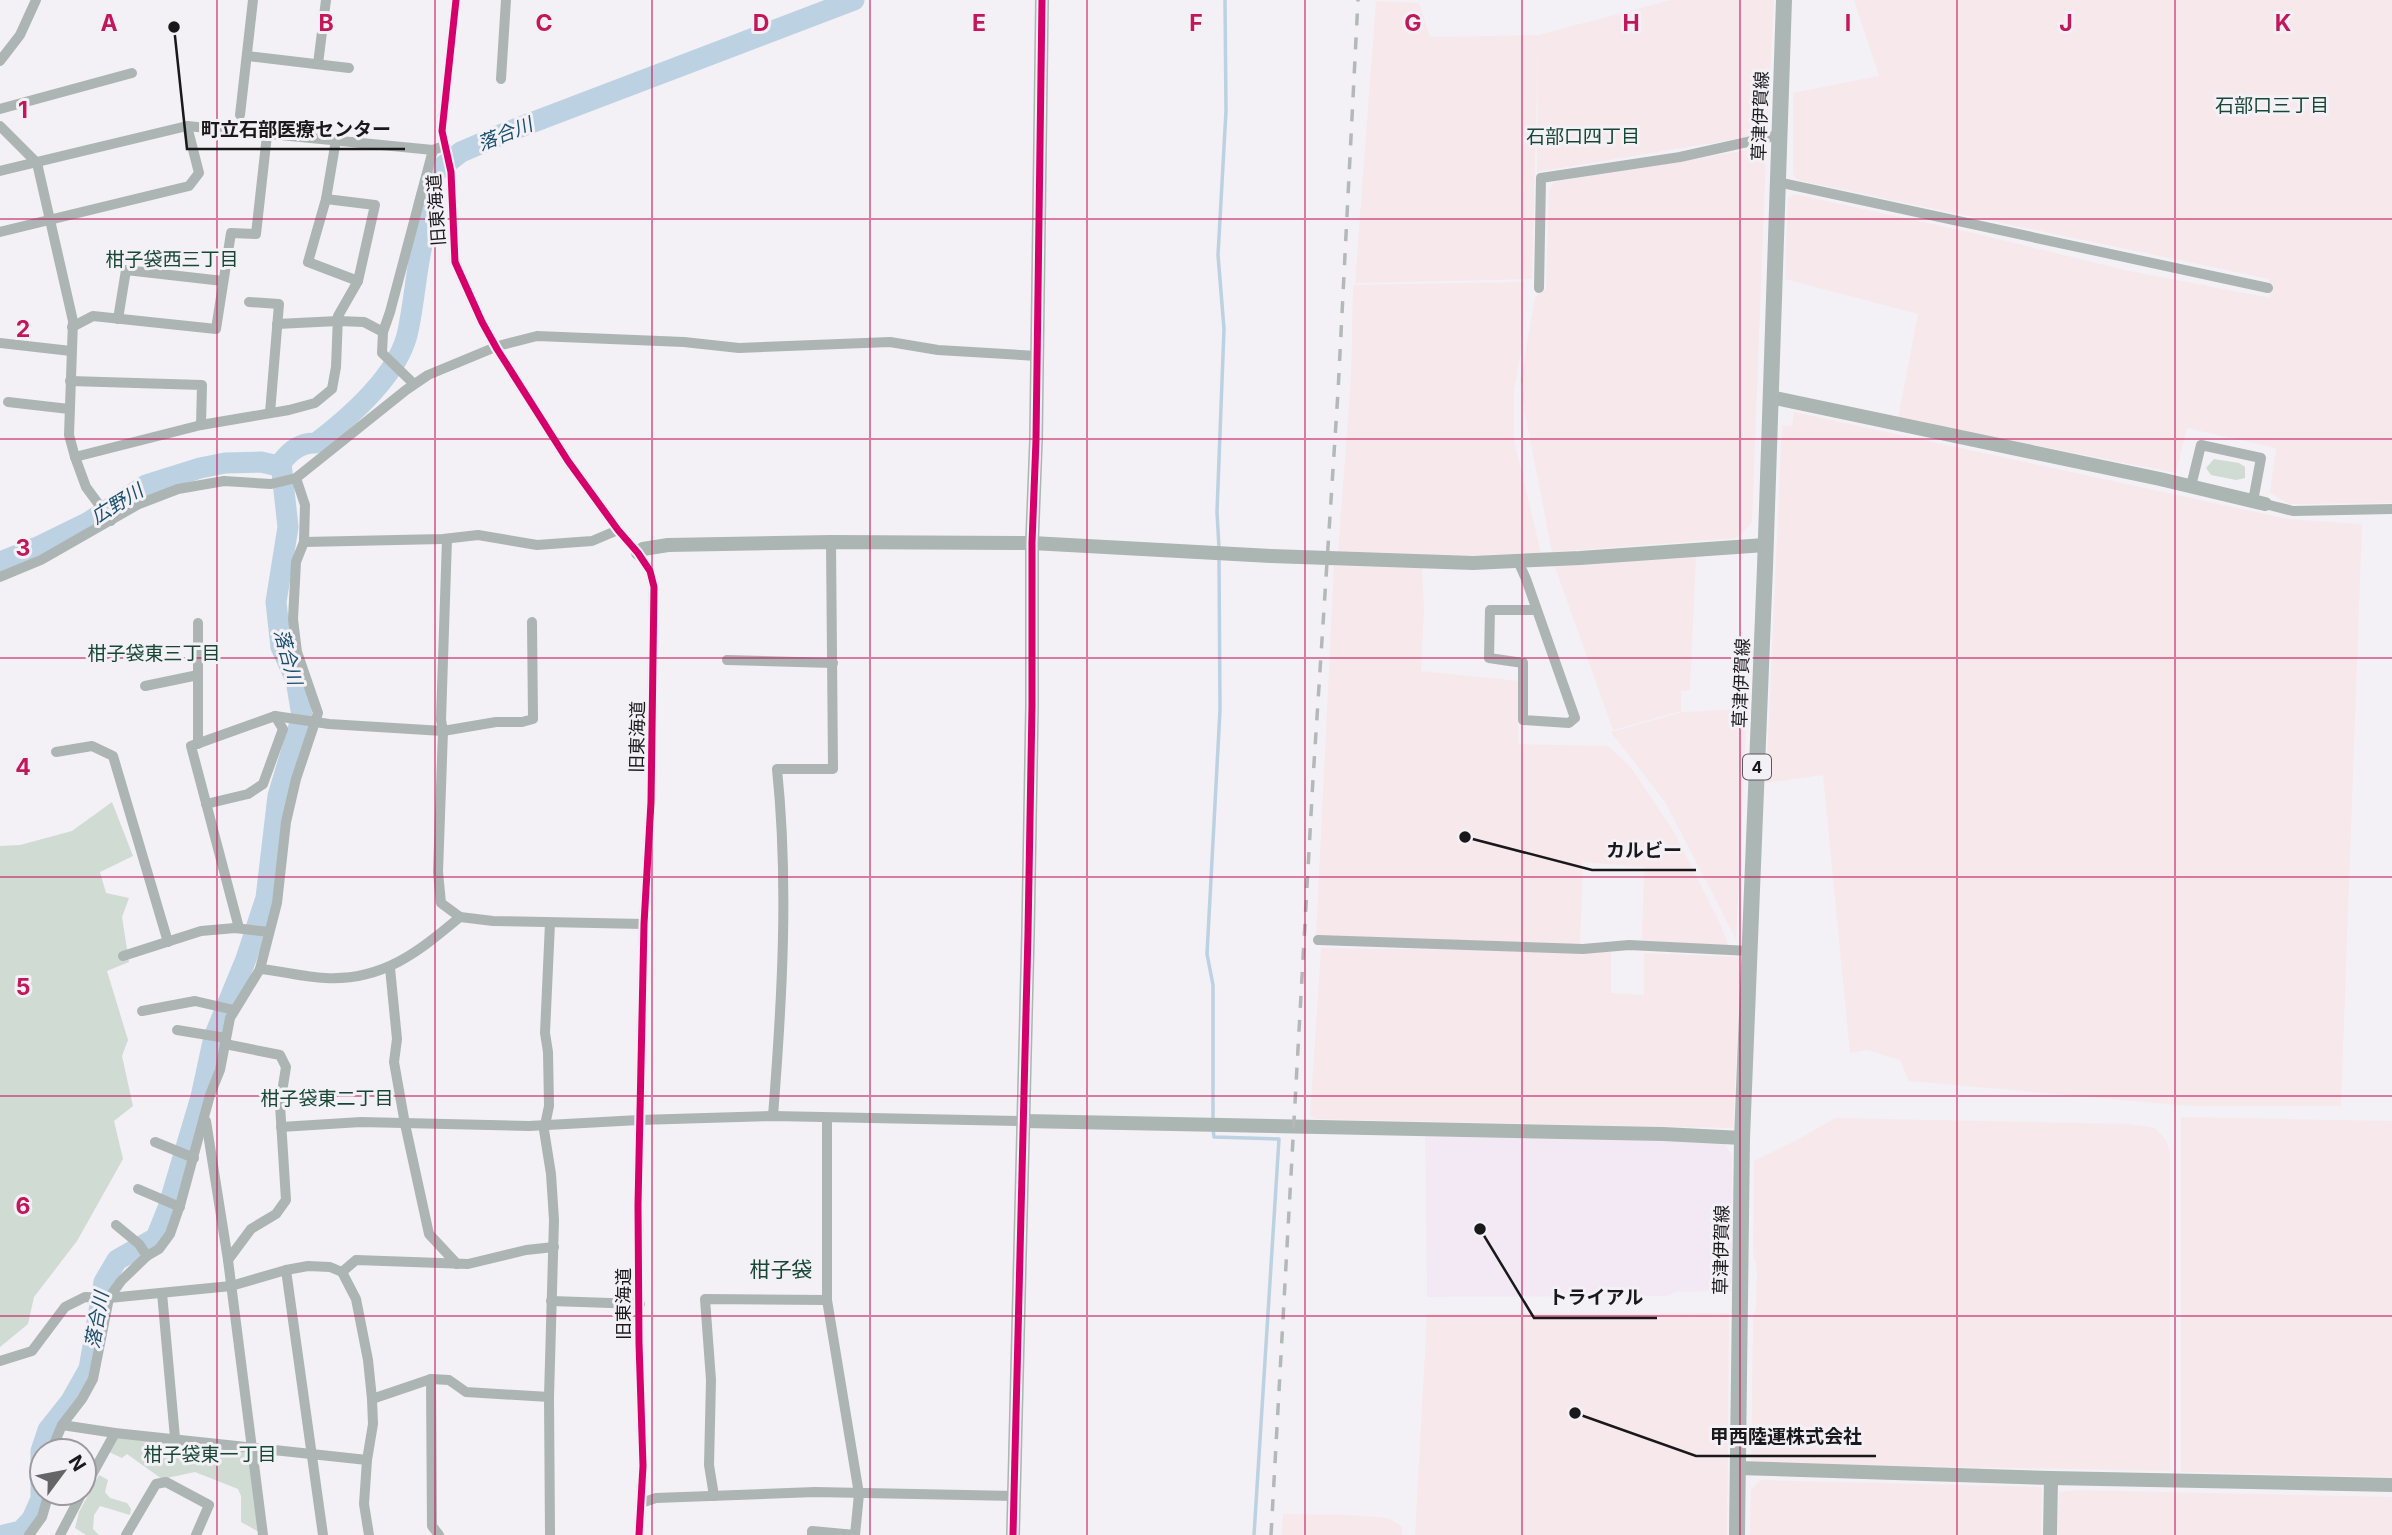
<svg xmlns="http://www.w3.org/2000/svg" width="2392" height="1535" font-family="Inter,'Noto Sans JP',sans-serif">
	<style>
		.commercial { fill: #f2e9f5 }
		.industrial { fill: #f7e8ec }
		.green { fill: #cfdbd3 }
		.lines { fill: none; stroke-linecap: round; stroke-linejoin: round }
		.stream { stroke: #bcd1e1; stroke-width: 3.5 }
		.river { stroke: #bcd1e1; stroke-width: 21 }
		.street { stroke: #acb5b3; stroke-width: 10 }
		.secondary { stroke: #abb5b2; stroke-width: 14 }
		.primary { stroke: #acb6b4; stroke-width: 16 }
		.rail { stroke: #b3b8b8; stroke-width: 3.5; stroke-dasharray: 12 12; stroke-linecap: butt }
		.cycleway-casing { stroke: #f3f0f6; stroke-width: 11 }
		.cycleway { stroke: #d6006c; stroke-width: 7 }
		.grid { fill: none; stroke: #c2185b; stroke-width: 2; stroke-opacity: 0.55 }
		.labels { text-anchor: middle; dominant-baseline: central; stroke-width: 6; stroke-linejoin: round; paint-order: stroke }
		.shield { fill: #f3f0f6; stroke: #5a595c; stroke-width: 2 }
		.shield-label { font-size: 16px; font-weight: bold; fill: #19181a }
		.street-label { font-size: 18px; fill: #19181a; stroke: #f3f0f6 }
		.neighbourhood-label { font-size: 19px; fill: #174635; stroke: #f3f0f6 }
		.water-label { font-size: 19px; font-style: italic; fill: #194e6c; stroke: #f3f0f6 }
		.quarter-label { font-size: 21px; fill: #174635; stroke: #f3f0f6 }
		.grid-label { font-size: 23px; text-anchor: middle; font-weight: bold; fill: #c2185b; stroke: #f3f0f6; stroke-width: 6; stroke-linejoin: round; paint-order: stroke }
		.leader { fill: none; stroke: #19181a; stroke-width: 2.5 }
		.callout-dot { fill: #19181a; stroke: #f3f0f6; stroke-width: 2.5 }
		.callout-label { font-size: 19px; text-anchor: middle; font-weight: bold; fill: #19181a; stroke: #f3f0f6; stroke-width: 6; stroke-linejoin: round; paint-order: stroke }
	</style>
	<rect width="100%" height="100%" fill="#f3f1f5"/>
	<!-- commercial -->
	<polygon class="commercial" points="1425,1133 1724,1143 1732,1156 1733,1291 1675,1292 1667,1296 1427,1297"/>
	<!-- industrial -->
	<g class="industrial">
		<polygon points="1671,0 1774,0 1767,134 1537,172 1538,40 1532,279 1355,283 1376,1 1419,3 1430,37 1538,35"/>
		<polygon points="1854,0 2392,0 2392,503 2289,504 2270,493 2276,448 2187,428 2176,473 1898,418 1918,314 1785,279 1788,198 1794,194 1982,235 2125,270 2270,298 2269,279 1797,180 1793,174 1793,93 1879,76"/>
		<polygon points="1761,148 1766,154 1752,522 1737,538 1552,552 1522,398 1524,383 1520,382 1535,297 1546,289 1549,190 1554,182"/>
		<polygon points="1524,282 1521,351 1514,391 1514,440 1541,553 1459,556 1338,552 1351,377 1353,285"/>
		<polygon points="1794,412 2288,519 2362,524 2341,1106 2190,1106 1909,1081 1900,1060 1867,1050 1850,1053 1823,775 1766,783 1782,425 1792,426"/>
		<polygon points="1696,556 1690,690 1681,691 1681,711 1613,730 1554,564"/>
		<polygon points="1334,566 1422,568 1424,609 1421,671 1519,681 1518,744 1608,746 1630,766 1674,832 1719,921 1729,947 1642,940 1644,867 1583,862 1580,946 1316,936"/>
		<polygon points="1747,709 1747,710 1736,939 1665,802 1611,732 1683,712"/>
		<polygon points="1321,948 1611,952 1611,993 1644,995 1644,953 1741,957 1733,1128 1314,1119 1310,1115"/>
		<polygon points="2181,1117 2392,1121 2392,1477 2181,1472"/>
		<polygon points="1835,1118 2130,1124 2155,1128 2166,1140 2170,1153 2170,1471 1751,1463 1753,1319 1756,1308 1757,1268 1753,1254 1754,1161 1795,1141"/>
		<polygon points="1729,1313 1727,1535 1415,1535 1427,1314"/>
		<polygon points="1761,1480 2042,1487 2041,1535 1750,1535 1751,1489"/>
		<polygon points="2077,1490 2392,1497 2392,1535 2058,1535 2059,1492"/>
		<polygon points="1283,1514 1349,1515 1388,1518 1402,1527 1402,1535 1282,1535"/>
	</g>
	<!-- green -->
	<g class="green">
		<polygon points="2214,459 2239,463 2245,467 2245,478 2236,480 2211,475 2206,468"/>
		<polygon points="112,802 133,856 100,872 106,893 129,898 122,917 129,962 107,971 128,1040 122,1056 133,1106 114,1121 123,1159 77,1241 34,1297 28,1324 0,1347 0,846 20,845 72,831"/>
		<polygon points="121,1436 249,1451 261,1533 241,1522 241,1496 238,1489 195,1472 162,1479 127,1454 122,1458 109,1452 115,1439"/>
		<polygon points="99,1475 108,1480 105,1492 110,1498 127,1503 131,1509 130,1515 100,1506 94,1515 93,1529 99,1535 86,1535 75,1528 79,1512"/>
	</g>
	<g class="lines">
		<!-- stream -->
		<g class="stream">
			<polyline points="1219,548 1217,512 1224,329 1218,255 1226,111 1225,0"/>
			<polyline points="1213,1121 1213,985 1207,954 1220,710 1219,556"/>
			<polyline points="1213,1129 1214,1137 1279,1139 1254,1535"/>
		</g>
		<!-- river -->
		<g class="river">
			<polyline points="0,562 40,546 87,523 146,485 200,468 225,463 261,462 274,465 281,463"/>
			<path d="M4,1535L21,1531L32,1519L41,1499V1451L48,1430L71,1401L89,1369L104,1282L117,1260L156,1238L168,1208L201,1097L214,1037L246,959L266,898L278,796L302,716L296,680L281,647L276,602L288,527L281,463C289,452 301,442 316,443C350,417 399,375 408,331C414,303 416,273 422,245L421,237L427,214L424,205L433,174L461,152L510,131L854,0"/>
		</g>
		<!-- street -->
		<g class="street">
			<polyline points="456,0 442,131 451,172 455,262 482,322 497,349 568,461 618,530 638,553 650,571 654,587 651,802 644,924 638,1205 639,1343 643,1466 639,1535"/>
			<polyline points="247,56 349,68"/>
			<polyline points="0,61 20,35 36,0"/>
			<polyline points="318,64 326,0"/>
			<polyline points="501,79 506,0"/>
			<polyline points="0,109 132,73"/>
			<polyline points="240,115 253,0"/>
			<polyline points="0,126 37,163 73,321 69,435 75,457 86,487 111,521"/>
			<polyline points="336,140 326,199 308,262 358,281"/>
			<polyline points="0,171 187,126 433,150 444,146"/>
			<polyline points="1777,182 2268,288"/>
			<polyline points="0,232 189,186 199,173 187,126"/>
			<polyline points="1539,288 1541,178 1680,157 1779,135"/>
			<polyline points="249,302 279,304 270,413"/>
			<polyline points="118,319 126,270 223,281"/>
			<polyline points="277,324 338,321 364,322 383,332 382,353 414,384"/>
			<polyline points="72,327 93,316 216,329 231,233 256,234 267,135"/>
			<polyline points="383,332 390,312 433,150"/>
			<polyline points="0,343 71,351"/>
			<polyline points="70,381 202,385 201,425"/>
			<polyline points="8,402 69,409"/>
			<polyline points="75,457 201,425 289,410 315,403 332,389 336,367 338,316 358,281 375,205 326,199"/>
			<polyline points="2191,486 2201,445 2261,458 2253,501"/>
			<polyline points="2265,504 2293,511 2392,509"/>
			<polyline points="447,539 441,720 443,731 496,722 522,722 533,719 532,622"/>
			<polyline points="304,542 443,539 478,535 537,545 592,541 618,530"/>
			<polyline points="1518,561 1526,579 1575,718 1569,723 1523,720 1523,663 1489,658 1490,610 1537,610"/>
			<polyline points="0,577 41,560 139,504 178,489 224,481 271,484 296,478 406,390 428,375 498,346 537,336 684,342 739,348 890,342 938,350 1037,356"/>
			<polyline points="727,660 833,663"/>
			<polyline points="145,686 198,675"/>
			<polyline points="198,744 198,623"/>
			<polyline points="56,752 92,746 113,756 168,942"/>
			<polyline points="206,804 248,794 263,784 283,729 275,716"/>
			<polyline points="550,923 545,1033 548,1052 549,1106 544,1130 551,1174 554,1220 549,1397 550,1535"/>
			<polyline points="239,928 191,746 275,716 329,724 443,731 438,872 441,903 460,917"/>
			<polyline points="1318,940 1583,949 1629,945 1750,951"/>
			<polyline points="123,956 201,931 235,928 269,932"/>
			<polyline points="390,968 397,1039 394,1062 405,1124 429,1234 457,1264"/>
			<path d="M260,969C282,971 303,977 325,978C383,981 418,952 460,917L493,921L644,924"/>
			<polyline points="142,1011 195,1001 234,1010"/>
			<polyline points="177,1030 226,1038"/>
			<polyline points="225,1044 280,1055 286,1067 280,1105 286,1200 276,1214 251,1229 228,1260"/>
			<path d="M773,1116C782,1001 789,885 777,769H833L831,542"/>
			<polyline points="827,1118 827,1300 859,1494 855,1535"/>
			<polyline points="206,1121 228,1260 263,1535"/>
			<polyline points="281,1127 361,1122 529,1126 639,1120 773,1116 1024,1121"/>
			<polyline points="155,1142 194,1158"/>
			<polyline points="138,1189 180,1207"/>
			<polyline points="116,1225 139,1244 147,1256"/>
			<polyline points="286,1270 323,1535"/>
			<polyline points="342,1272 356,1260 468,1264 526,1250 554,1247"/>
			<polyline points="162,1293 175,1438"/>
			<polyline points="551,1301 640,1304"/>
			<polyline points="0,1361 32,1351 65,1307 85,1297 109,1298 231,1286 286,1270 308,1266 330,1267 342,1272 356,1299 368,1360 372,1399 373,1424 367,1460 364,1504 369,1535"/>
			<polyline points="431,1379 449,1380 466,1392 549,1397"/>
			<polyline points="372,1399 431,1379 432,1526 439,1535"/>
			<polyline points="62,1425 115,1433 367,1460"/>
			<polyline points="51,1451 62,1425 82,1399 93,1379 109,1298 121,1281 147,1256 159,1249 170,1234 181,1202 210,1095 220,1070 230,1018 260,969 277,903 286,822 296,779 318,713 297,652 293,619 296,562 304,542 305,505 296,478"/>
			<polyline points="84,1489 115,1433"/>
			<polyline points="714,1496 709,1465 711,1380 705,1299 827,1300"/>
			<polyline points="641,1503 656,1498 815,1492 1015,1496"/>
			<polyline points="29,1535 42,1517 49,1493"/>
			<polyline points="60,1535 82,1493"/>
			<polyline points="126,1535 156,1484 166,1482 209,1505 196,1535"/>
			<polyline points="812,1535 812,1531 855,1535"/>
		</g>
		<!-- secondary -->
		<g class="secondary">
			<polyline points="1770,397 2160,479 2265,504"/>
			<polyline points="638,553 643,549 668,545 831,542 1032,543 1271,556 1473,563 1580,558 1765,545"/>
			<polyline points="1024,1121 1663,1134 1742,1138"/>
			<polyline points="1738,1468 2051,1478 2392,1485"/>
			<polyline points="1013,1535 1028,933 1032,706 1032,543 1036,440 1042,0"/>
			<polyline points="2050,1535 2051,1478"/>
		</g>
		<!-- primary -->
		<polyline class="primary" points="1737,1535 1742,1138 1765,567 1784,0"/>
		<!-- rail -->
		<polyline class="rail" points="1271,1535 1313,779 1338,392 1358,0"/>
		<!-- cycleway casing -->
		<g class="cycleway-casing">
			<g id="cycleway">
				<polyline points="456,0 442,131 451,172 455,262 482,322 497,349 568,461 618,530 638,553 650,571 654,587 651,802 644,924 638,1205 639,1343 643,1466 639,1535"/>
				<polyline points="1013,1535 1028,933 1032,706 1032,543 1036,440 1042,0"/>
			</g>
		</g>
		<!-- cycleway -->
		<use href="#cycleway" class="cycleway"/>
	</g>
	<!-- grid -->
	<path class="grid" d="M217,0V1535M435,0V1535M652,0V1535M870,0V1535M1087,0V1535M1305,0V1535M1522,0V1535M1740,0V1535M1957,0V1535M2175,0V1535M0,219H2392M0,439H2392M0,658H2392M0,877H2392M0,1096H2392M0,1316H2392"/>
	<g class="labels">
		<!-- shield labels -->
		<rect class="shield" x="1743" y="754.5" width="28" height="25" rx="5"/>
		<g class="shield-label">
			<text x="1757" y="767">4</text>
		</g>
		<!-- street labels -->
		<g class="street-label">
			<text transform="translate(1760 116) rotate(-88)">草津伊賀線</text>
			<text transform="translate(436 210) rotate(-94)">旧東海道</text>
			<text transform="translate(1741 683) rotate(-88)">草津伊賀線</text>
			<text transform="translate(637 737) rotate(-89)">旧東海道</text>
			<text transform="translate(1721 1250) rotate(-89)">草津伊賀線</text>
			<text transform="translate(623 1304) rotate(-90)">旧東海道</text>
		</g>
		<!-- neighbourhood labels -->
		<g class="neighbourhood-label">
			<text x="2272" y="105">石部口三丁目</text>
			<text x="1583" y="136">石部口四丁目</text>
			<text x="172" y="259">柑子袋西三丁目</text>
			<text x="154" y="653">柑子袋東三丁目</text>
			<text x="327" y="1098">柑子袋東二丁目</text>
			<text x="210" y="1454">柑子袋東一丁目</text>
		</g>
		<!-- water labels -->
		<g class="water-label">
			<text transform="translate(505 134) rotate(-22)">落合川</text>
			<text transform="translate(117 504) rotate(-32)">広野川</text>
			<text transform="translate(288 657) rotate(75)">落合川</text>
			<text transform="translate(97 1320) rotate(-80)">落合川</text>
		</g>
		<!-- quarter labels -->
		<g class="quarter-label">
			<text x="781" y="1269">柑子袋</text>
		</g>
	</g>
	<g class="grid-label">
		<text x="109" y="31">A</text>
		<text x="326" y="31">B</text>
		<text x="544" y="31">C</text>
		<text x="761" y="31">D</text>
		<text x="979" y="31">E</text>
		<text x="1196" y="31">F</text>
		<text x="1413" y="31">G</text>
		<text x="1631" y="31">H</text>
		<text x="1848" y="31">I</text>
		<text x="2066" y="31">J</text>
		<text x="2283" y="31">K</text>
		<text x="23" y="118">1</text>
		<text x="23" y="337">2</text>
		<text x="23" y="556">3</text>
		<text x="23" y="775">4</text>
		<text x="23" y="995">5</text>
		<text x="23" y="1214">6</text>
	</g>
	<!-- callouts -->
	<path class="leader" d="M174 27L187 149H405M1465 837L1592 870H1696M1480 1229L1534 1318H1657M1575 1413L1696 1456H1876"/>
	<g class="callout-dot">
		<circle cx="174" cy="27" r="7"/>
		<circle cx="1465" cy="837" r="7"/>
		<circle cx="1480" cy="1229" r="7"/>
		<circle cx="1575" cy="1413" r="7"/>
	</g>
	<g class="callout-label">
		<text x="296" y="136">町立石部医療センター</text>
		<text x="1644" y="857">カルビー</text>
		<text x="1596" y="1304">トライアル</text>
		<text x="1786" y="1443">甲西陸運株式会社</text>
	</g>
	<!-- north arrow -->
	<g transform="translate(63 1472) rotate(58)"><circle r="33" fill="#f3f0f6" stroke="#9c9a9e" stroke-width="2"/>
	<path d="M0-5L12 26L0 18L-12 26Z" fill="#656467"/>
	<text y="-10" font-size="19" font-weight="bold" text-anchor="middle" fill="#19181a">N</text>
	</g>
</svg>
